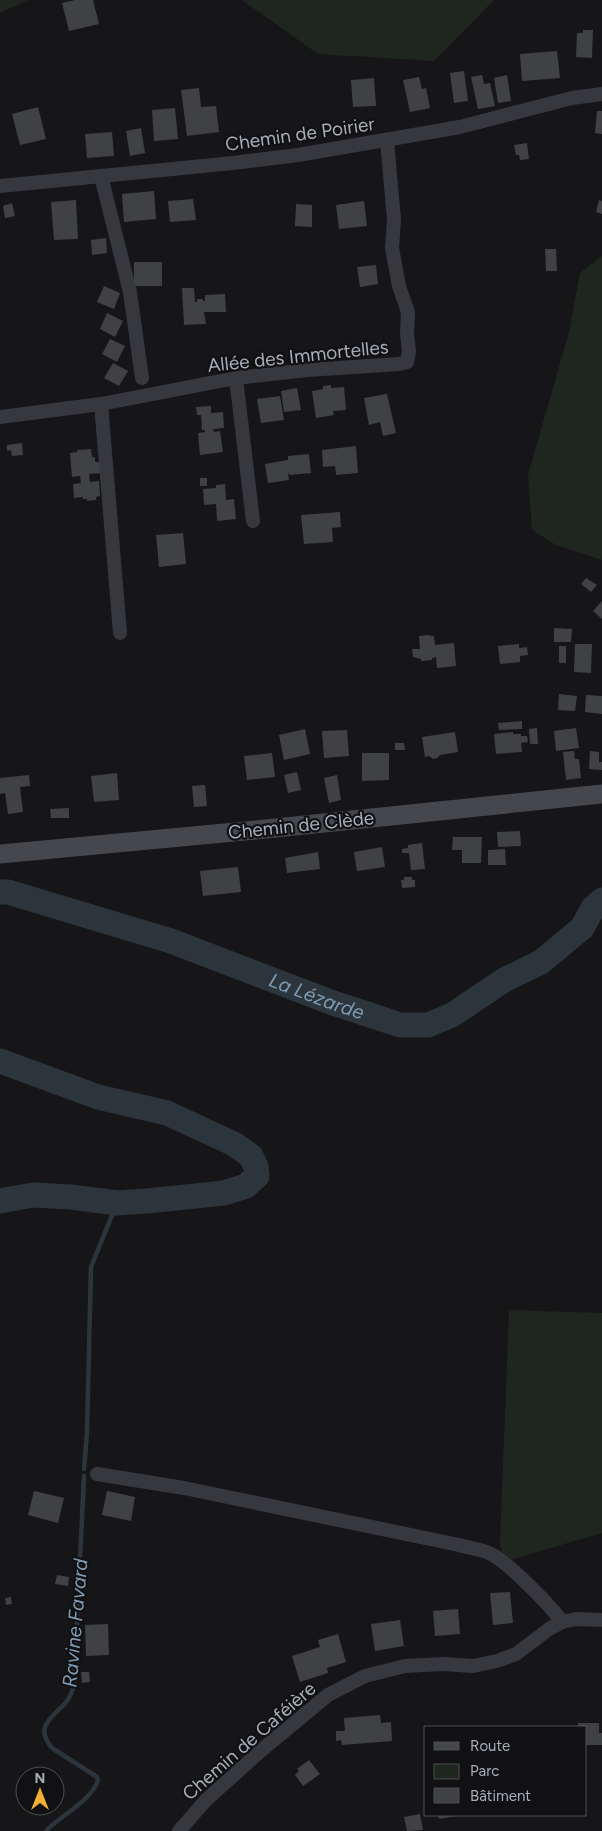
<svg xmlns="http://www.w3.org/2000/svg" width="602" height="1831" font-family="Figtree,sans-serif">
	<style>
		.green { fill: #1e261f }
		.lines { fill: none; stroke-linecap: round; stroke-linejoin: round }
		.stream { stroke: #2c353c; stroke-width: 4.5 }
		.river { stroke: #2c353c; stroke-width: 25 }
		.building { fill: #404145 }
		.street { stroke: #37383d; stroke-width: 14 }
		.secondary { stroke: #45474d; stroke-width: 19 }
		.labels { text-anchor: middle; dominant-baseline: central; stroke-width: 4.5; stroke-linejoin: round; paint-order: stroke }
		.street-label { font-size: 19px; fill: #a8adb8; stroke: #111113 }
		.water-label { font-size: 20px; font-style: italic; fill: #7f9bb3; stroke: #111113 }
	</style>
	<rect width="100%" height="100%" fill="#161618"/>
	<!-- green -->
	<g class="green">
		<polygon points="0,0 28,0 0,13"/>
		<polygon points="242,0 494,0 434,61 318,54"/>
		<polygon points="602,256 602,560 556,545 532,530 528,475 569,332 580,273"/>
		<polygon points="509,1310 602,1313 602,1533 503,1562 500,1542"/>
	</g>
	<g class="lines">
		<!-- stream -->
		<g class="stream">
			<polyline points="84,1469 87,1433 91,1267 117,1203"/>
			<path d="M46,1831C61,1815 89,1803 98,1781L97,1777L52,1748C33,1725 54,1717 67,1701C70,1697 72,1691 74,1686L84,1476"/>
		</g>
		<!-- river -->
		<g class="river">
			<path id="s1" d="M0,892H8L171,941L333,1003L370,1015L400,1025H428L452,1015L504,980L541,962L582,928L593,908L602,900"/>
			<polyline points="0,1061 98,1097 167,1113 234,1144 251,1156 256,1167 257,1176 246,1186 224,1193 147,1201 117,1203 71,1197 33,1195 0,1201"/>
		</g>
	</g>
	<!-- building -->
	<g class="building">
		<polygon points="75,0 93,0 99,24 69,31 62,3"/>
		<polygon points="583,30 593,30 592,58 576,57 577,33 583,33"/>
		<polygon points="557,51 560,78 522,81 520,54"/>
		<polygon points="464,71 468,101 454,103 450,73"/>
		<polygon points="482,75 484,84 490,83 495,106 478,109 471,77"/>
		<polygon points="507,75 511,101 498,103 494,78"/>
		<polygon points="419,77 422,89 426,88 430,108 410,112 403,80"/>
		<polygon points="374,78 376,106 353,107 351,80"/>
		<polygon points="199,88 201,107 216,106 219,132 187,136 181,90"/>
		<polygon points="38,107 46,139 20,145 12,114"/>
		<polygon points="175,108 178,139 154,141 152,110"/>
		<polygon points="597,111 602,111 602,134 595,133"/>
		<polygon points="141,128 145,153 130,156 126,131"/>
		<polygon points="112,132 114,156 87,158 85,134"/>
		<polygon points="527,143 529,159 520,160 519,155 516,155 514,145"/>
		<polygon points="154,191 156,219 124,222 122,194"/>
		<polygon points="193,199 196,220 170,222 168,201"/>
		<polygon points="76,200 78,239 54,240 51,202"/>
		<polygon points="599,200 602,201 602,214 596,212"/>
		<polygon points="364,201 367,226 339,229 336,205"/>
		<polygon points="12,203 15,216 5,218 3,206"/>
		<polygon points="296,204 312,205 312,227 295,226"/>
		<polygon points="106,238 107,253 92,255 91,240"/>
		<polygon points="545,249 556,249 557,271 546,271"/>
		<rect x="134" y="262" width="28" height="24"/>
		<polygon points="376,265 378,284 360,287 357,267"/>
		<polygon points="104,286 120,293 114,309 97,302"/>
		<polygon points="182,288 194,288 195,302 197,302 197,299 203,299 203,301 205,301 205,295 225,294 226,312 204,312 206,324 184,325"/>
		<polygon points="107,313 123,321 115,337 100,329"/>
		<polygon points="110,339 125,346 117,362 102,354"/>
		<polygon points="113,363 128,371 119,386 104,378"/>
		<polygon points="331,385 331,388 344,387 346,410 333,411 334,415 316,418 312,391 323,389 323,386"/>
		<polygon points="297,388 301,410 284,412 281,391"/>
		<polygon points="387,394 396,433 383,436 380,422 369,425 364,398"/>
		<polygon points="280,396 284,420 261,423 257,399"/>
		<polygon points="211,406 211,413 223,412 224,428 213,429 214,432 220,431 223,452 200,455 198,433 205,432 205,430 202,430 201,415 197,415 196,407"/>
		<polygon points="22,443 23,455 12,456 11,450 7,451 7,445"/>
		<polygon points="356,446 358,473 336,475 335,466 323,467 322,450"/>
		<polygon points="91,449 92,457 95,457 95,462 102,462 103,473 89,474 90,482 99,481 100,496 96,497 96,500 87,501 87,499 83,499 83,497 74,498 73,484 81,483 80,476 72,477 70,453 77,452 77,450"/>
		<polygon points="309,454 311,473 290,475 288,473 289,480 268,483 265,464 288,460 288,456"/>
		<rect x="200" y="478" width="7" height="8"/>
		<polygon points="225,484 226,500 234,499 236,519 217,521 216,504 204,505 203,489 216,488 216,485"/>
		<polygon points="340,512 341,527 332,528 333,542 304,544 301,515"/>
		<polygon points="183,533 186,564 159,567 156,535"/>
		<polygon points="586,578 597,585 591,592 581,584"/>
		<polygon points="602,601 602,619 593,611"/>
		<polygon points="554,628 572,629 571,642 554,642"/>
		<polygon points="430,635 430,636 434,636 435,645 454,643 456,666 437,668 436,657 432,658 432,660 421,661 421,659 413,657 412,649 420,649 419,636"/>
		<polygon points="519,644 519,648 527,647 528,655 520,656 520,662 500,664 498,646"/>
		<polygon points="575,644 592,644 591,673 574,672"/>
		<rect x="559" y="646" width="7" height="17"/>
		<polygon points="559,694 577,696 575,711 558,710"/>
		<polygon points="586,695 602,696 602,714 585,712"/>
		<polygon points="522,721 522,729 499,730 498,723"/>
		<polygon points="537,728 538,744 530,744 529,729"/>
		<polygon points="576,728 579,748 556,751 554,731"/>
		<polygon points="305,729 310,754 284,760 279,735"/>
		<polygon points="347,730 349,756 324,758 322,731"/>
		<polygon points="455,732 458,752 440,755 437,758 433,759 429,756 425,757 422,737"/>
		<polygon points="513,732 513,734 521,734 521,736 527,736 528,742 521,743 522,752 496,754 494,734"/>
		<polygon points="395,743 404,743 405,750 395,750"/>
		<polygon points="574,751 575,759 579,759 581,778 566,780 563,752"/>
		<polygon points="590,751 599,752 599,762 602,762 602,770 589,769"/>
		<polygon points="272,753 275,777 247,780 244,756"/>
		<polygon points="362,753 389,753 389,780 362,781"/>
		<polygon points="297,772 301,790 288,793 284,775"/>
		<polygon points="117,773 119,800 94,802 91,776"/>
		<polygon points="29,775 30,786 20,787 23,812 8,814 5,793 0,794 0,778"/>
		<polygon points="337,775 341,800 329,803 324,778"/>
		<polygon points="205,785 207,806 194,807 192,786"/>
		<polygon points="69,808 69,818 51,818 50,809"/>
		<polygon points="520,831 521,846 498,847 497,832"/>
		<polygon points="453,837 482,837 481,863 462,863 462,850 452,850"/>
		<polygon points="422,843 425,869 411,870 409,853 402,853 402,849 408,848 408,845"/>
		<polygon points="382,847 385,867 357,871 354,852"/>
		<polygon points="505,849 506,865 488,865 488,850"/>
		<polygon points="318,852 320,869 287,873 285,858"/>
		<polygon points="238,867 241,892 203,896 200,871"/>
		<polygon points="404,877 412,877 412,880 415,880 415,887 402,888 401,880 404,880"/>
		<polygon points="34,1491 64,1498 58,1523 28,1515"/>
		<polygon points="107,1491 135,1497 131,1521 102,1515"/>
		<polygon points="57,1575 69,1577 68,1586 55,1584"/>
		<polygon points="510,1592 513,1623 493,1625 490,1593"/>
		<polygon points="11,1597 12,1604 6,1605 5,1598"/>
		<polygon points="458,1609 460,1634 435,1636 433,1611"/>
		<polygon points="400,1620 404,1646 375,1651 371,1624"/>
		<polygon points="108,1624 109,1655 86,1656 85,1625"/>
		<polygon points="338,1634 346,1662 327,1668 328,1673 300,1682 292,1656 320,1647 318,1640"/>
		<polygon points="81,1672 89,1672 90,1682 82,1683"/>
		<polygon points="380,1715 381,1723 391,1722 392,1741 342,1745 341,1740 336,1741 336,1731 345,1731 344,1718"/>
		<polygon points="578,1723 599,1723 599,1733 602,1733 602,1745 586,1745 586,1727 578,1727"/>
		<polygon points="309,1760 320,1774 303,1786 295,1775 299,1771 297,1769"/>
		<polygon points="420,1814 423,1830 407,1831 404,1817"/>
		<polygon points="438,1815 457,1815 457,1816 439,1819"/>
	</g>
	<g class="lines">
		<!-- street -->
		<g class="street">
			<polyline points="101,176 130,292 142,378"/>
			<polyline points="0,186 233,163 298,155 460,127 572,98 602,94"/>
			<polyline points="236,378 253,521"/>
			<polyline points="101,404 120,633"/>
			<polyline points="0,417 101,404 236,378 307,370 399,364 407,362 409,351 407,334 408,312 399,286 392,248 394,220 387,140"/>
			<path d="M97,1474L184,1488L459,1545C469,1548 480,1549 489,1553C506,1560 551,1606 562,1622"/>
			<polyline points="179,1831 206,1800 264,1748 328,1695 365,1676 405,1666 443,1664 473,1666 497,1661 516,1654 549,1629 562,1622 576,1619 602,1620"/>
		</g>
		<!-- secondary -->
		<polyline class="secondary" points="0,854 266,829 602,794"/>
	</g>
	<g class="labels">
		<!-- street labels -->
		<g class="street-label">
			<text transform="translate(300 134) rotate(-8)">Chemin de Poirier</text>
			<text transform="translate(298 356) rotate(-6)">Allée des Immortelles</text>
			<text transform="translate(301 825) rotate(-6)">Chemin de Clède</text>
			<text transform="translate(249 1741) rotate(-41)">Chemin de Caféière</text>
		</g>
		<!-- water labels -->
		<g class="water-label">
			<text stroke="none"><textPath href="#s1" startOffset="334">La Lézarde</textPath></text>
			<text transform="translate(75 1623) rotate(-85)">Ravine Favard</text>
		</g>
	</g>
	<!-- legend -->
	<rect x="424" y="1726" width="162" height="90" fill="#111113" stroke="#4d4f55"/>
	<rect x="434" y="1742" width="25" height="8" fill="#45474d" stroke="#4d4f55"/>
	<text x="470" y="1751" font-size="15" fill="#a8adb8">Route</text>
	<rect x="434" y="1764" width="25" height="15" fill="#1e261f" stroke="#4d4f55"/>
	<text x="470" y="1776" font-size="15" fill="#a8adb8">Parc</text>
	<rect x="434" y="1788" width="25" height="15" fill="#404145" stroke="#4d4f55"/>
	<text x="470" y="1801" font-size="15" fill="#a8adb8">Bâtiment</text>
	<!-- north arrow -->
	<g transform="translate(40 1791)"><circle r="24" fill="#111113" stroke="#4d4f55"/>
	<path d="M0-4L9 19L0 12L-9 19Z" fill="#f2b134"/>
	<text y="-8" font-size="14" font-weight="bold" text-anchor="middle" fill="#a8adb8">N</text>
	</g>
</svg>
